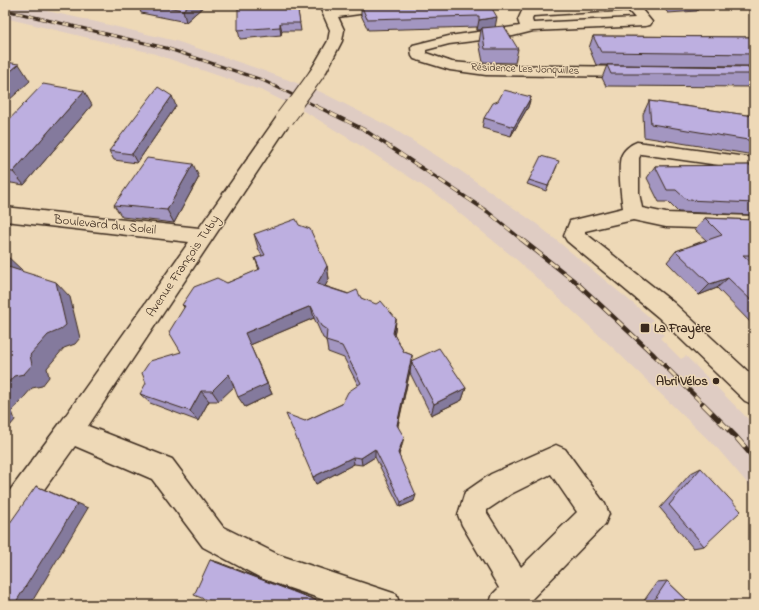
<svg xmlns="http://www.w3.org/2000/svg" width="759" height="610" font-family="'Indie Flower',sans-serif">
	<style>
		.built { fill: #dfccc3 }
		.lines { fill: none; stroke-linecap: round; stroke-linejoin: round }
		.minor-casing { stroke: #3b2a1e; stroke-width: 3 }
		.minor { fill: #eed9b7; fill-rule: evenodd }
		.rail-far3-casing { stroke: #3b2a1e; stroke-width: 3 }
		.rail-far2-casing { stroke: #3b2a1e; stroke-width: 3.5 }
		.rail-far1-casing { stroke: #3b2a1e; stroke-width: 4.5 }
		.rail-casing { stroke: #3b2a1e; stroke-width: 5.5 }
		.rail-far3 { stroke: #eed9b7; stroke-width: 2; stroke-dasharray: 6; stroke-linecap: butt }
		.rail-far2 { stroke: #eed9b7; stroke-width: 2.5; stroke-dasharray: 8; stroke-linecap: butt }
		.rail-far1 { stroke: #eed9b7; stroke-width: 3; stroke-dasharray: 9; stroke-linecap: butt }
		.rail { stroke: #eed9b7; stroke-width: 4; stroke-dasharray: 12; stroke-linecap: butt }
		.minor-bridge-far1-casing { stroke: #3b2a1e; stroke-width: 16; stroke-linecap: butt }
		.minor-bridge-casing { stroke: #3b2a1e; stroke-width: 20; stroke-linecap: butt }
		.minor-bridge-far1 { stroke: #eed9b7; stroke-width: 14 }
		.minor-bridge { stroke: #eed9b7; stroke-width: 18 }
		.wall { fill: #a396c1; stroke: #3b2a1e }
		.shaded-wall { fill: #847a9d; stroke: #3b2a1e }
		.building { fill: #bdafe0; stroke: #3b2a1e }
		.poi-dot { fill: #3b2a1e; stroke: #eed9b7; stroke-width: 1.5 }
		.labels { text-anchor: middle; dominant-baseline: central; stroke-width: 3; stroke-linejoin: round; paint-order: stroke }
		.far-street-label { font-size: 11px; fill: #3b2a1e; stroke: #eed9b7 }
		.street-label { font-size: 13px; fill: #3b2a1e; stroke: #eed9b7 }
		.poi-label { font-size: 13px; font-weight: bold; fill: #3b2a1e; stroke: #eed9b7; text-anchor: start }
	</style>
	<rect width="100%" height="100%" fill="#eed9b7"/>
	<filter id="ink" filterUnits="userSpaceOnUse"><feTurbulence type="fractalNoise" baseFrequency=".025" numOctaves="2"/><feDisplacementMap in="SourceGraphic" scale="8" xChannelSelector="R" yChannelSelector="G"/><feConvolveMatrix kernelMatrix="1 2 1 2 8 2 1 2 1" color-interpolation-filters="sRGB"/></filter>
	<g filter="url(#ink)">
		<!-- built -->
		<polygon class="built" points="5,5 20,5 88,20 176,41 256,68 321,92 392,128 458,169 538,225 641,310 653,320 650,323 664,335 660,338 681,359 686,356 754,425 754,491 718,449 611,346 517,260 437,195 366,149 309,114 263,91 152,53 5,18"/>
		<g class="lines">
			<!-- minor casing -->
			<g class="minor-casing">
				<g id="minor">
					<polygon points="319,5 333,5 335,10 367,5 402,5 400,8 395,9 338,17 344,30 342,41 326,72 323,75 318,77 313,75 310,72 328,41 330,30"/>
					<path d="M581,5H638L652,22L650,25L645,26L533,31L513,36L449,44L426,50V53L452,62L486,65L635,67L640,69L643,72L640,75L635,77L486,75L450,70L414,59L412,56L411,48L413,45L449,36L520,26L518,20L523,9ZM628,10L635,18L533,23L532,20L533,16Z"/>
					<polygon points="285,113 291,114 293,118 88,426 172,459 223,527 279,555 396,594 400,605 339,605 263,579 203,547 152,479 75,446 15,530 5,534 5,497 61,422 189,242 5,221 5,207 199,228 279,114"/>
					<path d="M637,142L754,158V170L641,154L639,158V193L642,208L666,213L754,216V230L666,227L633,220L585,231V233L674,303L754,377V405L745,401L658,317L567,241L564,236L570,221L623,208C621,197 618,167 621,157C623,150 631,144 637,142Z"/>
					<path d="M556,445L565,449L605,504L609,514L605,524L526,605H489L493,594L499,588L462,525L458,515L465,492L491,474ZM551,474L577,512L521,567L487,513V510L511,494Z"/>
				</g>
			</g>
			<!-- minor -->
			<use href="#minor" class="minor"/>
			<!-- rail-far3 casing -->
			<g class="rail-far3-casing">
				<polyline id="rail-far3" points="5,10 166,48 262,80 318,107"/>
			</g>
			<!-- rail-far2 casing -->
			<g class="rail-far2-casing">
				<polyline id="rail-far2" points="316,106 363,129 488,212 522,240"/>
			</g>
			<!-- rail-far1 casing -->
			<g class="rail-far1-casing">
				<polyline id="rail-far1" points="521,239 578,284 654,355 704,405"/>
			</g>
			<!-- rail casing -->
			<g class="rail-casing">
				<polyline id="rail" points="703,404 736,437 754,458"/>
			</g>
			<!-- rail-far3 -->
			<use href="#rail-far3" class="rail-far3"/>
			<!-- rail-far2 -->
			<use href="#rail-far2" class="rail-far2"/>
			<!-- rail-far1 -->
			<use href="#rail-far1" class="rail-far1"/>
			<!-- rail -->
			<use href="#rail" class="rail"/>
			<!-- minor-bridge-far1 casing -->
			<g class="minor-bridge-far1-casing">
				<polyline id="minor-bridge-far1" points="293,107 318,72"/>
			</g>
			<!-- minor-bridge casing -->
			<g class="minor-bridge-casing">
				<polyline id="minor-bridge" points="285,118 294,106"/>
			</g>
			<!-- minor-bridge-far1 -->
			<use href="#minor-bridge-far1" class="minor-bridge-far1"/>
			<!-- minor-bridge -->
			<use href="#minor-bridge" class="minor-bridge"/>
		</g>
		<!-- wall -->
		<g class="wall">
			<polygon points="138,5 205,5 186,22 141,13"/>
			<polygon points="297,5 301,31 282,31 281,35 240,39 238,30"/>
			<polygon points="361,5 490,5 495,27 518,49 515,63 483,62 479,42 481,30 477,30 477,27 368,30 361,15"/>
			<polygon points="652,5 700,5 697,11 668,13 661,5 653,6"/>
			<polygon points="593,36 754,37 754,66 596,65 589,48"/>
			<polygon points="607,65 754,67 754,87 606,86 602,78"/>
			<polygon points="531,97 528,107 511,136 482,128 484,118"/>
			<polygon points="649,101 754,116 754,155 644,137 643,114"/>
			<polygon points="92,105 24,185 5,182 5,124"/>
			<polygon points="176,106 137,163 114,160 109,151"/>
			<polygon points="754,165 754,215 678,212 668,202 659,202 647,178 655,166"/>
			<polygon points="557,166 546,191 527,184 529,180"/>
			<polygon points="199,177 174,223 122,217 114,205"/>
			<polygon points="705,218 754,220 754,326 717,288 699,295 667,262 676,251 706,240 695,230"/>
			<polygon points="254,234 327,266 329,279 325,286 361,298 396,319 395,331 394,335 404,352 412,355 411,366 398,426 402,445 399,455 414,501 400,507 375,457 362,465 354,464 316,484 313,477 305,421 342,404 358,385 344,358 328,352 326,340 323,338 314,318 250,345 272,394 245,407 234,386 219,401 209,401 198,421 150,403 140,394 181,352 184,307 182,305 227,283 259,270 255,258 262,256 258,248"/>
			<polygon points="411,361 466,388 462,400 431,415 410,373"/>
			<polygon points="701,468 704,546 693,548 660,508 691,473"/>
			<polygon points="667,581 692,605 641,605 657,582"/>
			<polygon points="578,601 581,605 572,605 575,602"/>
		</g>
		<!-- shaded-wall -->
		<g class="shaded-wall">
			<polygon points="189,5 205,5 186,22 183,10"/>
			<polygon points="497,17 495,28 482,28 481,30 477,30 479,20"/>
			<polygon points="280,23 282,31 281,35 280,27"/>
			<polygon points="19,64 30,81 6,103 5,102 5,76"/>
			<polygon points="84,91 92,105 24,185 13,172"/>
			<polygon points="172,96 176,106 137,163 132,154"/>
			<polygon points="531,97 528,107 511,136 514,127"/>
			<polygon points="193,164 199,177 174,223 167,210"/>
			<polygon points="6,255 22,270 21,281 5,266"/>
			<polygon points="327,266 329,279 320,296 317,284"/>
			<polygon points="728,278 717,288 699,295 710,284"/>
			<polygon points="56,282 70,297 80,338 75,344 64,348 47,368 49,377 42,386 32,388 12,411 15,420 5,432 5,386"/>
			<polygon points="311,306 314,318 250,345 272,394 245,407 238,397 245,333"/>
			<polygon points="396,319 395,331 392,344 393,333"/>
			<polygon points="412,355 411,366 396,433 397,425"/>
			<polygon points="229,374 236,385 219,401 212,391"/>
			<polygon points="466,388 462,400 431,415 434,404"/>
			<polygon points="201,391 209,401 198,421 190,411"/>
			<polygon points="404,437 402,445 397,460 398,453"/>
			<polygon points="375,449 375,457 362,465 361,458"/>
			<polygon points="353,457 354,464 316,484 313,477"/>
			<polygon points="36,486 88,508 30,605 14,605"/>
			<polygon points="416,495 414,501 400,507 401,502"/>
			<polygon points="210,560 218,562 329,605 328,605"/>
		</g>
		<!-- building -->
		<g class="building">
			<polygon points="156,5 189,5 183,10"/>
			<polygon points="238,5 297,5 300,23 280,23 280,27 238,30"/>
			<polygon points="361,5 490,5 497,17 479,20 479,16 367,19"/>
			<polygon points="504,26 518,49 485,49 482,28"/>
			<polygon points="593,36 754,37 754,54 601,52"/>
			<polygon points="5,62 19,64 5,76"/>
			<polygon points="607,65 754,67 754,74 611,74"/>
			<polygon points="43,84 84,91 13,172 5,171 5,124"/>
			<polygon points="158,87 172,96 132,154 109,151"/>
			<polygon points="504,90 531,97 514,127 484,118 493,103 498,101"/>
			<polygon points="649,101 754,116 754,141 651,124"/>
			<polygon points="541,156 559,161 548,186 529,180"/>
			<polygon points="147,158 193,164 167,210 114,205"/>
			<polygon points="754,165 754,203 687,200 676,190 667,190 655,166"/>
			<polygon points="705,218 754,220 754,255 743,255 754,265 754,303 728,278 710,284 676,251 722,235"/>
			<polygon points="296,219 299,225 310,229 327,266 317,284 348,294 357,290 361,298 376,304 381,301 396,319 393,333 404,352 412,355 397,425 404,437 398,453 416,495 401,502 375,449 361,458 353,457 313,477 286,414 305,421 342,404 348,392 361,383 342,346 326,341 327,330 321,326 311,306 245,333 267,384 238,397 229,374 212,391 201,391 190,411 140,394 146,383 142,373 150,361 181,352 169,332 185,306 182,305 194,287 217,278 227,283 260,269 255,258 265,255 254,234"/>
			<polygon points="5,255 6,255 5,266 56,282 66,325 60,330 48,335 30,355 32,365 24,374 14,376 5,386 5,321 7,319 5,318"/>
			<polygon points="439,348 466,388 434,404 411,361"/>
			<polygon points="701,468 741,511 704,546 669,505"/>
			<polygon points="36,486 77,504 14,605 5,605 5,530"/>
			<polygon points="210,560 328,605 219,605 194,595"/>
			<polygon points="667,581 692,605 651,605"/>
			<polygon points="578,601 581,605 575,605"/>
		</g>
	</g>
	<!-- markers -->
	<g class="poi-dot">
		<rect x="640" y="323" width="10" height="10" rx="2"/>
		<circle cx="716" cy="381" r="4"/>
	</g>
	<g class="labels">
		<!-- far-street labels -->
		<g class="far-street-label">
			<text transform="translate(525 69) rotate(2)">Résidence Les Jonquilles</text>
		</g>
		<!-- street labels -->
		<g class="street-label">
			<text transform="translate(105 225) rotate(6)">Boulevard du Soleil</text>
			<text transform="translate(183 266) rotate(-56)">Avenue François Tuby</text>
		</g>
		<!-- poi labels -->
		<g class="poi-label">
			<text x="654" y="328">La Frayère</text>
			<text x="708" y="381" text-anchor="end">Abri Vélos</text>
		</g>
	</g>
	<!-- margin -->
	<rect width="759" height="610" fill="none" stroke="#eed9b7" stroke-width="20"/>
	<rect x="10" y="10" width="739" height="590" fill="none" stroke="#3b2a1e" stroke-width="1.5" filter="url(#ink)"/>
</svg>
